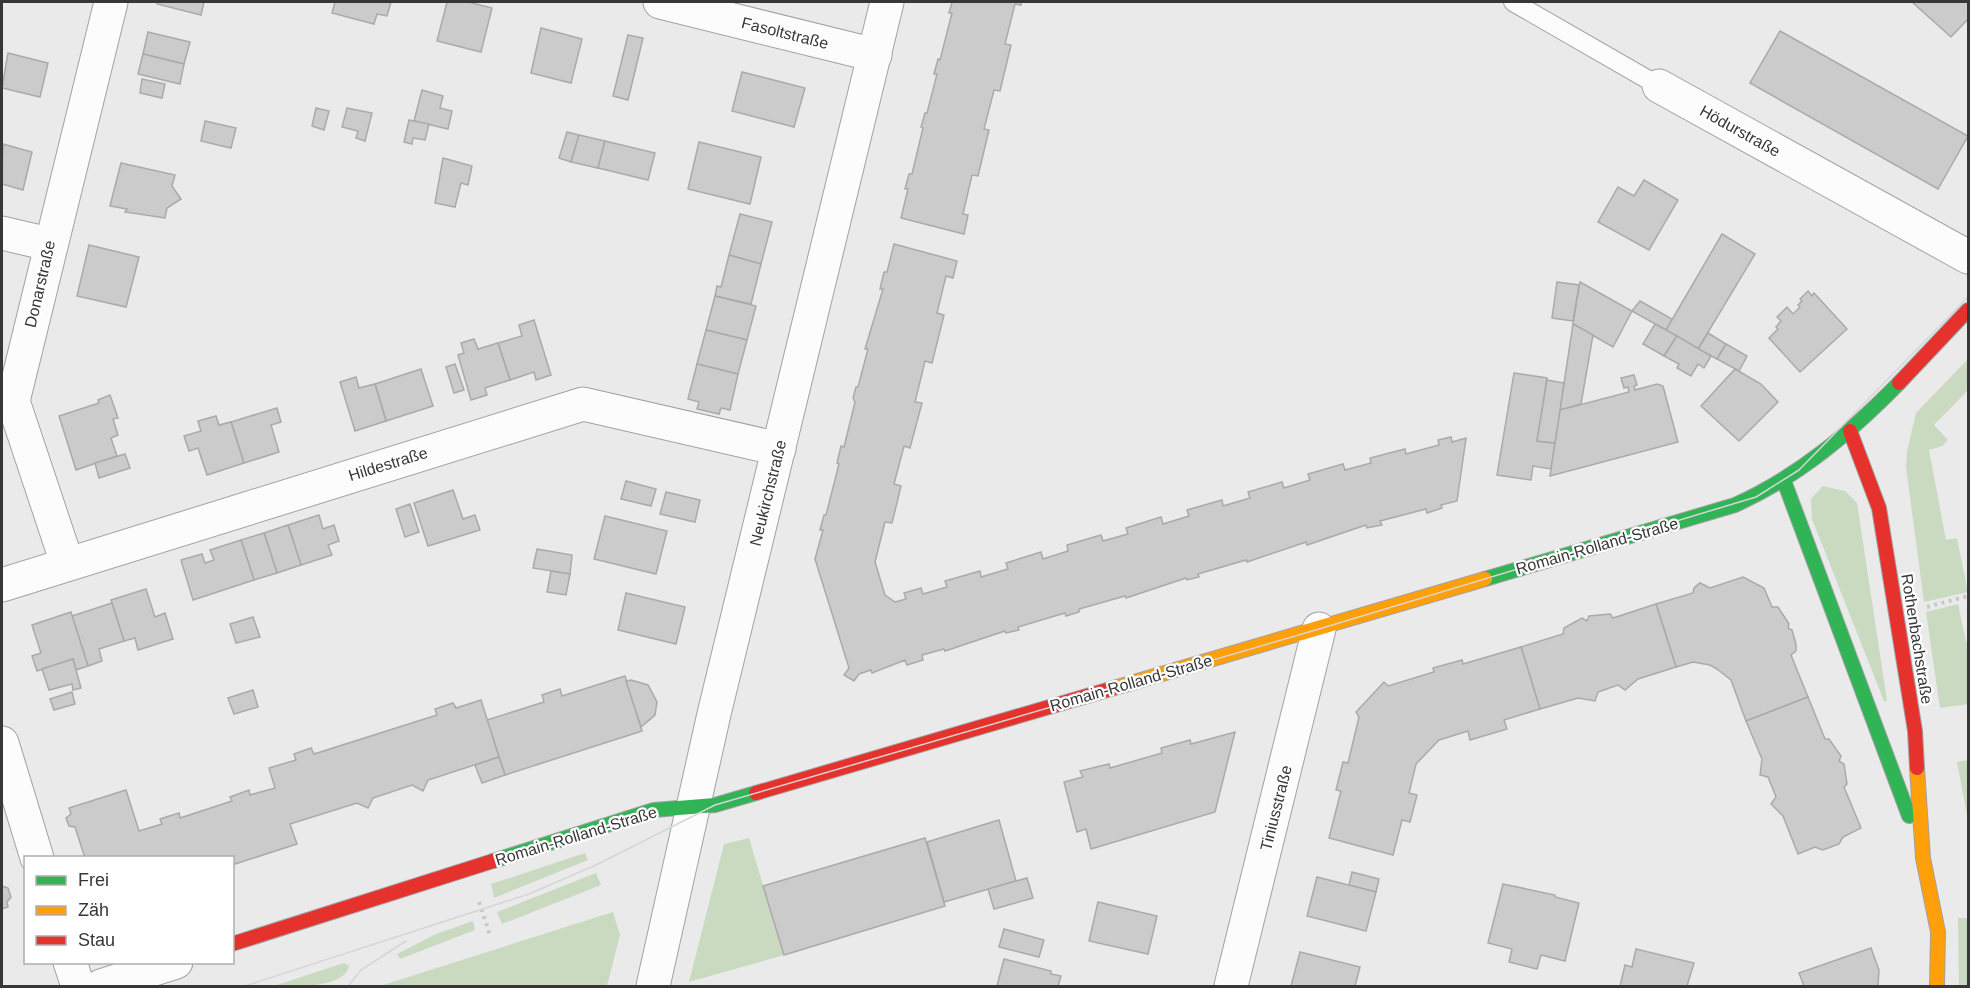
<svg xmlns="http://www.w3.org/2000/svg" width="1970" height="988" font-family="Arial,sans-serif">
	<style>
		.green { fill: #c9dac0 }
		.building { fill: #cbcbcc; stroke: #aaaaab; stroke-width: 1.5 }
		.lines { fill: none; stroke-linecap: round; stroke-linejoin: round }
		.lane-casing { stroke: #a2a2a4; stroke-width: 20 }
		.street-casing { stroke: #a2a2a4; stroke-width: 35 }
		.fast-casing { stroke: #a2a2a4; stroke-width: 16 }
		.slow-casing { stroke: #a2a2a4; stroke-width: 16 }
		.jam-casing { stroke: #a2a2a4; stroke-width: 16 }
		.path { stroke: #c8c8c9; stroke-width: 4; stroke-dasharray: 3 4.5; stroke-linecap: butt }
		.lane { stroke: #fcfcfc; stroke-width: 18 }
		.street { stroke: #fcfcfc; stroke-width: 33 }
		.fast { stroke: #30b455; stroke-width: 14 }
		.slow { stroke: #ff9f0a; stroke-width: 14 }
		.jam { stroke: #e5322d; stroke-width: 14 }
		.tram { stroke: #d6d6d7; stroke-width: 1.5 }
		.labels { text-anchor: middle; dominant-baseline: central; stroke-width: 4.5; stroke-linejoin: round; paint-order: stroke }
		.street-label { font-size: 16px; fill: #373738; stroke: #fff }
	</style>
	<rect width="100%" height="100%" fill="#eaeaeb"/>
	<!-- green -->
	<g class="green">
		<polygon points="1968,359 1968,390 1934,425 1948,440 1942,446 1929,450 1946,540 1957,538 1968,592 1924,602 1906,467 1907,451 1916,413"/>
		<polygon points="1823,486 1845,491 1857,503 1887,701 1884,701 1812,519 1811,499"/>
		<polygon points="1958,604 1966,642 1968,642 1968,704 1940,708 1926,612"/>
		<polygon points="1968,760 1968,820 1957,762"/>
		<polygon points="749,838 784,955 689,982 724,844"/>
		<polygon points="585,853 588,860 494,898 491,884"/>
		<polygon points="596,873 601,885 502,924 497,912"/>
		<polygon points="613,912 620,935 607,986 380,986"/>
		<polygon points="1958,918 1968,918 1968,986 1959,986"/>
		<polygon points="473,921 475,930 400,959 397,954 436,934"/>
		<path d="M344,963L349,966C345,988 294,987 274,986Z"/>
	</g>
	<!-- building -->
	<g class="building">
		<polygon points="157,2 204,2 201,15 157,4"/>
		<polygon points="335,2 391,2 387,16 377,14 374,24 332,13"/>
		<polygon points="447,2 468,2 492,8 481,52 437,41"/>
		<polygon points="952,2 1021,2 1021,5 1015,4 1005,44 1011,45 1000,91 994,90 984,129 989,130 978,176 972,175 963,214 968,215 964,234 901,218 908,189 905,189 909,174 912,174 923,128 921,127 925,113 927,113 937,74 934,74 938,59 940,60 952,13 949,13"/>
		<polygon points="1912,2 1968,2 1968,19 1951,37"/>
		<polygon points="541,28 582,39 571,83 531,73"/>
		<polygon points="1780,31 1968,136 1938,189 1750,83"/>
		<polygon points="148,32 190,42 184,64 143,54"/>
		<polygon points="628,35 643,38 628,100 613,96"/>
		<polygon points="8,53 48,63 40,97 2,88"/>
		<polygon points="143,54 184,64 180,84 138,74"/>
		<polygon points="742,72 805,88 794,127 732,111"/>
		<polygon points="142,79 165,84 162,98 140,93"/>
		<polygon points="422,90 443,96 440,108 452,111 448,129 414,121"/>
		<polygon points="316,108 329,111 324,130 312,126"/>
		<polygon points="347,108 372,113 365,141 356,138 358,131 342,127"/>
		<polygon points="409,120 429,124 425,140 413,138 412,144 404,142"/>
		<polygon points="205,121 236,128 231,148 201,141"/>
		<polygon points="567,132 579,135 571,162 559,158"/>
		<polygon points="579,135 605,141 598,168 571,162"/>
		<polygon points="605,141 655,153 648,180 598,168"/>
		<polygon points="699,142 761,157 750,204 688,189"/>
		<polygon points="3,144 32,152 23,190 2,184"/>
		<polygon points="443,158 472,166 468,185 461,183 455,207 435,203"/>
		<polygon points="121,163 175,175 172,186 181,199 167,208 165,218 125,212 127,209 110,206"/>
		<polygon points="1644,180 1678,200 1649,250 1598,222 1618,187 1634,196"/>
		<polygon points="740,214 772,222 761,264 729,255"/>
		<polygon points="1722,234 1755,254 1698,349 1666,330"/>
		<polygon points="894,244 957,261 953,278 946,276 937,313 944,315 932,363 925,361 915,402 922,403 910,448 904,446 894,484 901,486 892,523 885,522 875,562 885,595 895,602 906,599 904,593 921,588 923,594 947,587 945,581 980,571 981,577 1008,569 1006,563 1041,552 1043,559 1068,551 1067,545 1101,535 1103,541 1128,534 1126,528 1161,517 1163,524 1189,516 1187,510 1222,500 1223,506 1250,498 1248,492 1282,482 1284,488 1310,480 1308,474 1343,464 1345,470 1371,463 1370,458 1405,449 1406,454 1439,445 1438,440 1451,437 1452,442 1466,438 1457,501 1441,505 1442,508 1427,513 1426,509 1380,521 1382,525 1367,528 1366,525 1307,545 1306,542 1247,562 1246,560 1198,574 1199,577 1187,580 1186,578 1126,598 1125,596 1079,609 1079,612 1066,616 1065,613 1018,627 1019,630 1006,633 1005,631 945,651 944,649 922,655 923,660 907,665 905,660 872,673 871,670 859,674 854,681 844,675 849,668 815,559 823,530 820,530 824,515 826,515 839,464 837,463 841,446 844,447 855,402 853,398 856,387 858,387 868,349 865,349 883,289 880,289 884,272 887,272"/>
		<polygon points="89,245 139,257 126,307 77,296"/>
		<polygon points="729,255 761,264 751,304 715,296 717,286 721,287"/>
		<polygon points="1557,282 1579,285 1573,321 1552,318"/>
		<polygon points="1580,282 1632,311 1613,347 1573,324"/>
		<polygon points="1808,291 1812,296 1814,293 1847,329 1800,372 1769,338 1778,329 1776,327 1781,321 1777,317 1787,307 1793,314 1800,307 1798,305 1802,301 1800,299"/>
		<polygon points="715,296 756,306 747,340 706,330"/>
		<polygon points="1640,301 1672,319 1666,330 1632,311"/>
		<polygon points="534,320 551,375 536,380 534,372 510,380 498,343 522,336 519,325"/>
		<polygon points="1573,324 1593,335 1581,404 1560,410"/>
		<polygon points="1655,324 1677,336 1664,356 1643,344"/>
		<polygon points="706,330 747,340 738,374 697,364"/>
		<polygon points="1708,333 1726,344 1717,359 1698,349"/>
		<polygon points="1677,336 1711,356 1704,368 1698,364 1691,376 1677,368 1679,364 1664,356"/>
		<polygon points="474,339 478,349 498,343 510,380 485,388 487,395 471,400 458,355 464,353 461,343"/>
		<polygon points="1726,344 1747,356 1739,371 1717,359"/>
		<polygon points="455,364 464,390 454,393 446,367"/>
		<polygon points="697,364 738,374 730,410 721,408 719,414 697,409 699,402 688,399"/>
		<polygon points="421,369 433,406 386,421 375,384"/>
		<polygon points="1735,369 1761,384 1778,402 1739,441 1701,406"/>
		<polygon points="1514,373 1547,378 1537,441 1555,443 1551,469 1533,466 1531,480 1497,475"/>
		<polygon points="1634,375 1637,385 1634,386 1635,390 1657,384 1663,386 1678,442 1550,476 1560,410 1629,392 1628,387 1624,388 1621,378"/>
		<polygon points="356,377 359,388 375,384 386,421 355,431 340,382"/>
		<polygon points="1547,380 1564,383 1555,443 1537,441"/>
		<polygon points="110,395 118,418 113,419 118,435 111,438 117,456 76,470 59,416 99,403 98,400"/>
		<polygon points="277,408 281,422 271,425 279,452 244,463 231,422"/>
		<polygon points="216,416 219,425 231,422 244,463 207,475 198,448 189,451 184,436 201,431 198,421"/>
		<polygon points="125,454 130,468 99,478 95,463"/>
		<polygon points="626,481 656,489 651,506 621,499"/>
		<polygon points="453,490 463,519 475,515 480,530 428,546 414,503"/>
		<polygon points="666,492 700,500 695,522 660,514"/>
		<polygon points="410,504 419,532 405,537 396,509"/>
		<polygon points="319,515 323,529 334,525 339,541 328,545 332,555 301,565 288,525"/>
		<polygon points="605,516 667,531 656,574 594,559"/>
		<polygon points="288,525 301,565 277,573 264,533"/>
		<polygon points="264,533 277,573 254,580 241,540"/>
		<polygon points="241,540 254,580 193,600 181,560 202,554 205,563 214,560 210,550"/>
		<polygon points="537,549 572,555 570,574 533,568"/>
		<polygon points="551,571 570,574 566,595 547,592"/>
		<polygon points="1743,577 1764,588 1772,607 1778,607 1789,624 1788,628 1792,630 1796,644 1796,651 1791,655 1808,697 1746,721 1731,680 1717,669 1710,665 1693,662 1676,667 1656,604 1693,593 1694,588 1700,583 1710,588"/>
		<polygon points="146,589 155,617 165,613 173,639 138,650 135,638 124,641 111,600"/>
		<polygon points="626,593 685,607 676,644 618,630"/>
		<polygon points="112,603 124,641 99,649 102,661 88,666 72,616"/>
		<polygon points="1656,604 1676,667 1638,679 1625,690 1618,685 1598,692 1595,701 1578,698 1540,709 1521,647 1563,634 1564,628 1582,618 1587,621 1589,616 1610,614 1613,618"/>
		<polygon points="71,612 88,666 76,670 73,659 37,671 32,656 41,653 32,625"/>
		<polygon points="253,617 260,637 236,643 230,624"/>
		<polygon points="1521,647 1540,709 1504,720 1507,729 1470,740 1468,731 1439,740 1416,764 1409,793 1417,795 1410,822 1402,820 1393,855 1329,838 1341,791 1336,790 1343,762 1348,763 1359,717 1356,712 1384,682 1388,686 1434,672 1433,668 1462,660 1463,664"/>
		<polygon points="73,659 81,688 73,690 72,684 49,690 42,669"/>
		<polygon points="625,676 642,731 505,775 487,720 544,702 542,695 560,689 562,696"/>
		<polygon points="631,680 648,685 657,702 655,715 641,727 626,681"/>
		<polygon points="253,690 258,707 234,714 228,698"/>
		<polygon points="72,692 75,704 54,710 50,699"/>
		<polygon points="1808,697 1825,739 1829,739 1841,756 1839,761 1844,764 1847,784 1844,787 1861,828 1843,837 1839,844 1823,850 1815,847 1798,854 1783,816 1771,804 1776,797 1768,777 1760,775 1762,759 1746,721"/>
		<polygon points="481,700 499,757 428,780 423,791 412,785 373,798 368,808 357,803 290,824 297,844 232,865 232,858 85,858 75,827 69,826 66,818 71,814 69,808 126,790 139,831 162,824 160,819 179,813 180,818 232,801 230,797 249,790 250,795 275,788 269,768 296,760 294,754 311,748 314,754 437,715 435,709 453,703 456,708"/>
		<polygon points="1235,732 1215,812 1091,849 1086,829 1077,832 1064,782 1083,777 1080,771 1109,764 1110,768 1162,753 1161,748 1190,740 1191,744"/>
		<polygon points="499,757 505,775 482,783 475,765"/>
		<polygon points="999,820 1016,881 944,902 927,842"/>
		<polygon points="925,838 945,906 784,955 763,886"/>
		<polygon points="1352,872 1379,879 1376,892 1349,885"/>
		<polygon points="1317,877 1376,892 1366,931 1307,916"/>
		<polygon points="1027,878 1033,898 994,909 988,889"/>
		<polygon points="1503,884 1555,895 1555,897 1579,903 1565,961 1541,955 1537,969 1509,962 1512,949 1488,943"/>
		<polygon points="2,886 8,888 11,897 7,902 8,907 2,909"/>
		<polygon points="1098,902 1157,916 1148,954 1089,941"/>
		<polygon points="1004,929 1044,940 1039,957 999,947"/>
		<polygon points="1871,948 1879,970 1878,986 1804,986 1799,973"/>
		<polygon points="1636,949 1694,963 1687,986 1620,986 1625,965 1632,967"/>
		<polygon points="1300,952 1360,967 1355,986 1291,986"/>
		<polygon points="1004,959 1051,971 1051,974 1061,976 1058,986 997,986"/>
	</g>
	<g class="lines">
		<!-- lane casing -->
		<g class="lane-casing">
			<polyline id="lane" points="1513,2 1659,86"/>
		</g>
		<!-- street casing -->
		<g class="street-casing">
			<g id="street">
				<polyline points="660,2 875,55"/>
				<polyline points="1659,86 1968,257"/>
				<polyline points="2,233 49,244"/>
				<polyline points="67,563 13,401 111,2"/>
				<polyline points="2,585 583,404 779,449"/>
				<polyline points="2,743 37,858"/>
				<polyline points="70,962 78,986"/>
				<polyline points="101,986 176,962"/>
				<polyline points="653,986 714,714 887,2"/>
				<polyline points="1231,986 1319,629"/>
			</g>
		</g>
		<!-- fast casing -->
		<g class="fast-casing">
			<g id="fast">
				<polyline points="1784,481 1909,816"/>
				<path d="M1485,579L1735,505C1799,476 1850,433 1899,383"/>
				<polyline points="493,861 654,810 715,805 756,793"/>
			</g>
		</g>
		<!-- slow casing -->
		<g class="slow-casing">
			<g id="slow">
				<polyline points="1114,688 1485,579"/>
				<polyline points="1917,768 1923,858 1938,932 1937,986"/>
			</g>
		</g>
		<!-- jam casing -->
		<g class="jam-casing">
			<g id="jam">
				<polyline points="1899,383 1968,310"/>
				<polyline points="1850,431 1879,508 1915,731 1917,768"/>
				<polyline points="756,793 1114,688"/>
				<polyline points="232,944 493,861"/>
			</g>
		</g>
		<!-- path -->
		<g class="path">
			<polyline points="1927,607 1968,596"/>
			<polyline points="479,902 490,935"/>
		</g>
		<!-- lane -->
		<use href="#lane" class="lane"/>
		<!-- street -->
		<use href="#street" class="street"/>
		<!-- fast -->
		<use href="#fast" class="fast"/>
		<!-- slow -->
		<use href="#slow" class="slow"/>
		<!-- jam -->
		<use href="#jam" class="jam"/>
		<!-- tram -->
		<g class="tram">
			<polyline points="245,986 529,894 596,865 715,805 1319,629 1756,497 1799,470 1968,297"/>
			<polyline points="348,986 361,970 406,941"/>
		</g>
	</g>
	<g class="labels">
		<!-- street labels -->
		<g class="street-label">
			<text transform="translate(785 33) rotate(14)">Fasoltstraße</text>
			<text transform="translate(1740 131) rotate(29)">Hödurstraße</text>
			<text transform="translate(40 284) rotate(-77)">Donarstraße</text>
			<text transform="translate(388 464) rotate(-17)">Hildestraße</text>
			<text transform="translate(768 493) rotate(-76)">Neukirchstraße</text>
			<text transform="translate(1597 546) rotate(-16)">Romain-Rolland-Straße</text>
			<text transform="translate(1917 639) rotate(81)">Rothenbachstraße</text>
			<text transform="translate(1131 683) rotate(-16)">Romain-Rolland-Straße</text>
			<text transform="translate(1276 808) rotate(-76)">Tiniusstraße</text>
			<text transform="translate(576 836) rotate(-17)">Romain-Rolland-Straße</text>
		</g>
	</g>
	<!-- border -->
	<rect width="1970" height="988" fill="none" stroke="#373738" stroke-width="6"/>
	<!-- legend -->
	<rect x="24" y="856" width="210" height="108" fill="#ffffff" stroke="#afafaf" stroke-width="1.5"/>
	<rect x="36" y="876" width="30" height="9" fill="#30b455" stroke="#afafaf" stroke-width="1.5"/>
	<text x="78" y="886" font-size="18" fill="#373738">Frei</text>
	<rect x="36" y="906" width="30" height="9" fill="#ff9f0a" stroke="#afafaf" stroke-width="1.5"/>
	<text x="78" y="916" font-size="18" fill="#373738">Zäh</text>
	<rect x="36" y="936" width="30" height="9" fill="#e5322d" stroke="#afafaf" stroke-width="1.5"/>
	<text x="78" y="946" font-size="18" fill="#373738">Stau</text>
</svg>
